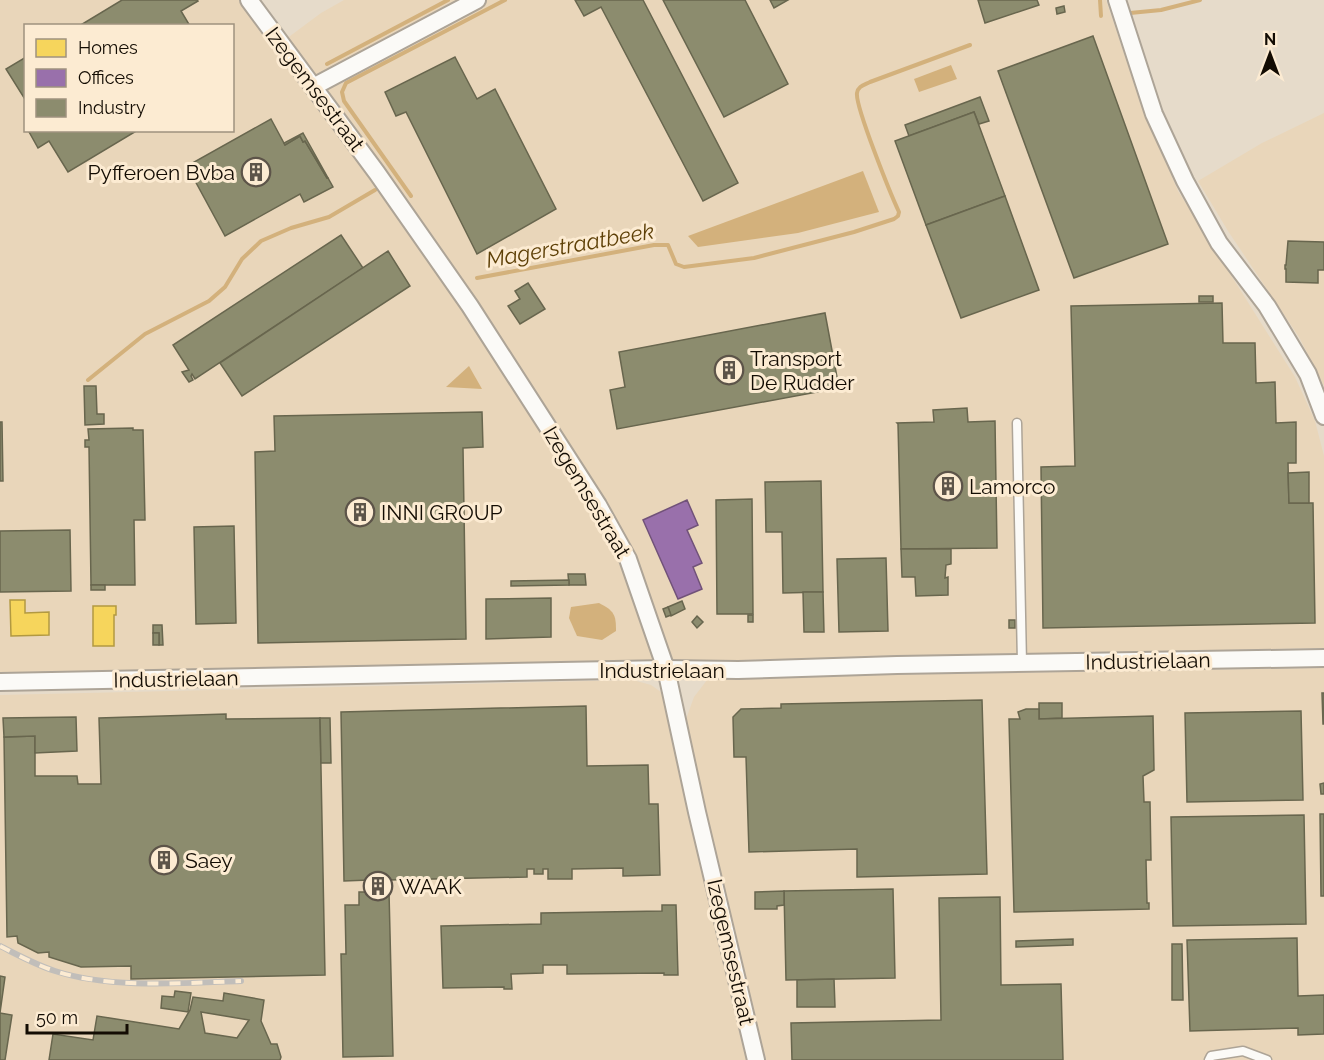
<svg xmlns="http://www.w3.org/2000/svg" width="1324" height="1060" font-family="Raleway,sans-serif">
	<style>
		.built { fill: #e9d6ba; fill-rule: evenodd }
		.water { fill: #d3b17c }
		.homes { fill: #f6d55c; stroke: #b29941; stroke-width: 1.5 }
		.offices { fill: #9970ab; stroke: #715279; stroke-width: 1.5 }
		.industry { fill: #8c8c6e; stroke: #68664e; stroke-width: 1.5; fill-rule: evenodd }
		.lines { fill: none; stroke-linecap: round; stroke-linejoin: round }
		.stream { stroke: #d3b17c; stroke-width: 4 }
		.lane-casing { stroke: #ada497; stroke-width: 11 }
		.street-casing { stroke: #ada497; stroke-width: 20 }
		.lane { stroke: #fbfaf7; stroke-width: 8 }
		.street { stroke: #fbfaf7; stroke-width: 16 }
		.rail-casing { stroke: #c1beba; stroke-width: 6 }
		.rail { stroke: #fcebd2; stroke-width: 4; stroke-dasharray: 11; stroke-linecap: butt }
		.labels { text-anchor: middle; dominant-baseline: central; stroke-width: 6; stroke-linejoin: round; paint-order: stroke }
		.street-label { font-size: 21px; fill: #130c03; stroke: #fcebd2 }
		.poi-label { font-size: 21px; fill: #130c03; stroke: #fcebd2; text-anchor: start }
		.water-label { font-size: 22px; font-style: italic; fill: #5e4007; stroke: #fcebd2 }
	</style>
	<rect width="100%" height="100%" fill="#e6dbca"/>
	<!-- built -->
	<g class="built">
		<path d="M0,0H240L274,48L321,13L344,0H1106L1141,104L1178,191L1295,377L1315,421L1324,456V648L0,675ZM26,26H232V130H26Z"/>
		<polygon points="1324,113 1324,386 1299,337 1228,231 1198,181 1262,143"/>
		<polygon points="1324,668 1324,1060 766,1060 685,722 694,697 707,680 723,675 796,676"/>
		<polygon points="633,680 651,685 661,692 746,1060 0,1060 0,695"/>
	</g>
	<!-- water -->
	<g class="water">
		<polygon points="951,65 957,79 919,92 914,79"/>
		<polygon points="863,171 879,212 798,233 698,247 688,236"/>
		<polygon points="469,366 482,389 446,387"/>
		<path d="M599,603C614,611 616,614 616,631L602,640L577,636L569,618L571,607Z"/>
	</g>
	<!-- homes -->
	<g class="homes">
		<polygon points="10,600 25,600 25,613 49,612 49,635 11,636"/>
		<polygon points="93,606 116,606 116,615 114,615 114,646 93,646"/>
	</g>
	<!-- offices -->
	<polygon class="offices" points="687,500 698,525 687,530 702,563 693,567 702,589 678,599 643,520"/>
	<!-- industry -->
	<g class="industry">
		<polygon points="122,0 197,0 198,1 181,11 190,26 79,26"/>
		<polygon points="575,0 643,0 738,183 703,201 601,7 584,16"/>
		<polygon points="663,0 745,0 788,84 724,117"/>
		<polygon points="770,0 788,0 774,8"/>
		<polygon points="978,0 1037,0 1039,5 985,23"/>
		<polygon points="1064,6 1065,12 1057,14 1056,8"/>
		<polygon points="1093,36 1168,244 1074,278 998,71"/>
		<polygon points="26,57 26,101 6,69"/>
		<polygon points="455,57 477,99 495,89 556,209 477,254 406,112 396,116 385,92"/>
		<polygon points="980,97 989,121 979,124 974,112 909,136 905,125"/>
		<polygon points="974,112 1005,196 926,225 895,141"/>
		<polygon points="271,119 285,145 300,136 303,142 305,141 327,178 328,178 333,187 304,202 300,194 225,236 187,166"/>
		<polygon points="28,130 138,130 68,172 49,141 38,148"/>
		<polygon points="303,133 328,178 327,178 305,141 303,142 300,136 285,145 284,143"/>
		<polygon points="1005,196 1039,290 961,318 926,225"/>
		<polygon points="341,235 363,268 195,379 192,374 191,376 193,380 189,382 182,372 189,370 173,345"/>
		<polygon points="1288,241 1324,242 1324,270 1318,270 1318,283 1286,282 1286,269 1285,269 1285,265 1286,265"/>
		<polygon points="388,251 410,286 242,396 220,363"/>
		<polygon points="528,283 545,309 520,324 508,306 520,299 515,291"/>
		<rect x="1199" y="296" width="14" height="6"/>
		<polygon points="1222,303 1223,343 1255,343 1256,383 1275,382 1276,423 1296,422 1296,463 1288,463 1289,503 1313,503 1315,623 1043,628 1041,467 1075,466 1071,306"/>
		<polygon points="825,313 839,388 617,429 610,390 625,387 619,352"/>
		<polygon points="84,386 96,386 97,414 104,414 104,424 85,425"/>
		<polygon points="967,408 968,422 995,421 997,548 901,549 898,424 897,423 934,422 933,410"/>
		<polygon points="482,412 483,447 463,448 466,639 258,643 255,452 275,451 274,416"/>
		<polygon points="0,422 2,422 3,481 0,481"/>
		<polygon points="133,428 133,430 143,430 145,520 134,520 135,585 91,585 89,447 85,447 85,440 89,440 88,429"/>
		<polygon points="1309,472 1309,503 1289,503 1288,473"/>
		<polygon points="821,481 823,592 783,593 782,532 766,532 765,482"/>
		<polygon points="752,499 753,614 717,614 716,500"/>
		<polygon points="234,526 236,623 196,624 194,527"/>
		<polygon points="70,530 71,591 0,592 0,531"/>
		<polygon points="901,549 951,549 951,564 946,565 945,578 948,577 948,595 916,596 915,577 902,577"/>
		<polygon points="886,558 888,631 839,632 837,559"/>
		<polygon points="568,574 585,574 586,585 569,585"/>
		<polygon points="569,580 569,585 511,586 511,581"/>
		<rect x="91" y="585" width="14" height="5"/>
		<polygon points="803,592 823,592 824,632 804,632"/>
		<polygon points="551,598 551,637 486,639 486,599"/>
		<polygon points="682,601 685,609 671,616 668,607"/>
		<polygon points="668,607 671,615 666,617 663,609"/>
		<rect x="748" y="615" width="5" height="7"/>
		<polygon points="697,616 703,622 697,628 692,622"/>
		<rect x="1009" y="620" width="6" height="8"/>
		<polygon points="153,625 162,625 163,645 159,645 159,633 153,633"/>
		<rect x="153" y="633" width="6" height="12"/>
		<polygon points="1322,693 1324,693 1324,724 1323,724"/>
		<polygon points="982,700 987,874 857,877 857,849 749,852 746,757 734,757 733,717 741,709 781,708 781,704"/>
		<polygon points="1039,703 1062,703 1062,718 1039,719"/>
		<polygon points="586,706 587,766 648,765 649,804 658,804 660,875 623,876 623,868 572,869 572,879 548,879 548,869 543,869 543,874 534,874 534,869 527,869 527,877 388,880 388,892 389,892 393,1056 343,1057 341,954 346,954 345,905 359,905 359,892 369,892 369,880 344,881 341,712"/>
		<polygon points="1026,709 1039,709 1039,719 1153,716 1154,770 1143,776 1144,802 1150,802 1151,860 1146,860 1147,903 1149,903 1149,909 1014,912 1009,719 1020,719 1018,712"/>
		<polygon points="1301,711 1303,800 1187,802 1185,713"/>
		<polygon points="226,714 226,719 320,718 325,975 131,979 131,966 81,967 49,957 49,952 38,953 18,943 17,936 7,937 4,737 35,736 35,776 77,776 78,784 101,784 99,718"/>
		<polygon points="76,717 77,751 35,753 35,736 4,737 3,718"/>
		<polygon points="320,718 330,718 331,763 321,763"/>
		<polygon points="1324,783 1324,794 1321,794 1320,784"/>
		<polygon points="1320,814 1324,814 1324,896 1321,896"/>
		<polygon points="1304,815 1306,924 1173,926 1171,817"/>
		<polygon points="893,889 895,978 786,980 784,891"/>
		<polygon points="784,891 784,905 777,906 777,909 755,909 755,892"/>
		<polygon points="1000,897 1001,985 1061,984 1063,1060 792,1060 791,1023 941,1020 939,898"/>
		<polygon points="662,905 676,905 678,975 664,975 664,973 567,974 567,965 543,965 543,973 511,974 512,989 504,989 504,987 443,988 441,926 541,924 541,913 662,911"/>
		<polygon points="1297,938 1298,996 1324,995 1324,1034 1298,1035 1298,1028 1190,1031 1187,940"/>
		<polygon points="1073,939 1073,945 1016,947 1016,941"/>
		<polygon points="1172,944 1182,944 1183,1000 1172,1000"/>
		<polygon points="0,976 5,977 0,1013 12,1015 5,1060 0,1060"/>
		<polygon points="834,979 835,1007 797,1007 797,980"/>
		<polygon points="175,991 191,993 188,1012 161,1008 162,996 174,997"/>
		<path d="M224,993L264,1000L261,1021L271,1044H277L281,1057L280,1060H49L53,1034L93,1040L97,1016L179,1029L190,1010L193,997L223,1001ZM201,1012L249,1020L237,1038L205,1033Z"/>
	</g>
	<g class="lines">
		<!-- stream -->
		<g class="stream">
			<polyline points="1100,0 1101,16"/>
			<polyline points="1130,13 1161,10 1200,0"/>
			<polyline points="327,64 448,0"/>
			<polyline points="411,196 344,101 342,92 346,83 505,0"/>
			<path d="M477,278L654,245H668L676,264L684,267L754,258L854,232L894,219L898,216L899,212C891,195 855,106 857,93C858,86 864,85 870,82L970,45"/>
			<polyline points="88,380 145,334 209,301 225,287 242,259 261,241 291,228 329,217 375,190"/>
		</g>
		<!-- lane casing -->
		<g class="lane-casing">
			<g id="lane">
				<polyline points="1017,423 1022,663"/>
				<polyline points="1209,1060 1211,1056 1243,1051 1267,1060"/>
			</g>
		</g>
		<!-- street casing -->
		<g class="street-casing">
			<g id="street">
				<polyline points="249,0 377,173 470,306 598,505 628,559 666,669 697,812 756,1060"/>
				<polyline points="1117,0 1154,114 1185,181 1219,243 1267,306 1308,374 1324,416"/>
				<polyline points="313,87 477,0"/>
				<polyline points="0,682 666,669 738,670 897,665 1324,658"/>
			</g>
		</g>
		<!-- lane -->
		<use href="#lane" class="lane"/>
		<!-- street -->
		<use href="#street" class="street"/>
		<!-- rail casing -->
		<g class="rail-casing">
			<path id="rail" d="M0,946C18,955 36,965 55,971C110,989 184,983 241,981"/>
		</g>
		<!-- rail -->
		<use href="#rail" class="rail"/>
	</g>
	<!-- icons -->
	<defs>
		<g id="building-ring" transform="scale(1.5)"><circle r="9.5" fill="#fcebd2" stroke="#5d5449" stroke-width="1.5"/><path d="M-4-6H4V6H1V3H-1V6H-4ZM-2.5-4.3h1.7v1.8h-1.7ZM.8-4.3h1.7v1.8H.8ZM-2.5-1h1.7V.8h-1.7ZM.8-1h1.7V.8H.8Z" fill="#5d5449"/></g>
	</defs>
	<g fill-rule="evenodd">
		<use href="#building-ring" x="256" y="172"/>
		<use href="#building-ring" x="729" y="370"/>
		<use href="#building-ring" x="948" y="486"/>
		<use href="#building-ring" x="360" y="512"/>
		<use href="#building-ring" x="164" y="860"/>
		<use href="#building-ring" x="378" y="886"/>
	</g>
	<g class="labels">
		<!-- street labels -->
		<g class="street-label">
			<text transform="translate(315 89) rotate(53)">Izegemsestraat</text>
			<text transform="translate(587 492) rotate(59)">Izegemsestraat</text>
			<text transform="translate(1148 661) rotate(-1)">Industrielaan</text>
			<text x="662" y="670">Industrielaan</text>
			<text transform="translate(176 679) rotate(-1)">Industrielaan</text>
			<text transform="translate(731 952) rotate(77)">Izegemsestraat</text>
		</g>
		<!-- poi labels -->
		<g class="poi-label">
			<text x="235" y="172" text-anchor="end">Pyfferoen Bvba</text>
			<text x="750" y="358">Transport<tspan x="750" dy="24">De Rudder</tspan></text>
			<text x="969" y="486">Lamorco</text>
			<text x="381" y="512">INNI GROUP</text>
			<text x="185" y="860">Saey</text>
			<text x="399" y="886">WAAK</text>
		</g>
		<!-- water labels -->
		<g class="water-label">
			<text transform="translate(570 245) rotate(-10)">Magerstraatbeek</text>
		</g>
	</g>
	<!-- legend -->
	<rect x="24" y="24" width="210" height="108" fill="#fcebd2" stroke="#9f927f" stroke-width="1.5"/>
	<rect x="36" y="39" width="30" height="18" fill="#f6d55c" stroke="#9f927f" stroke-width="1.5"/>
	<text x="78" y="54" font-size="18" fill="#130c03">Homes</text>
	<rect x="36" y="69" width="30" height="18" fill="#9970ab" stroke="#9f927f" stroke-width="1.5"/>
	<text x="78" y="84" font-size="18" fill="#130c03">Offices</text>
	<rect x="36" y="99" width="30" height="18" fill="#8c8c6e" stroke="#9f927f" stroke-width="1.5"/>
	<text x="78" y="114" font-size="18" fill="#130c03">Industry</text>
	<!-- north arrow -->
	<g transform="translate(1270 54)" stroke="#fcebd2" stroke-width="4.5" paint-order="stroke">
	<path d="M0-4.5L10 22L0 15L-10 22Z" fill="#130c03"/>
	<text y="-9" font-size="16" font-weight="bold" text-anchor="middle" fill="#130c03">N</text>
	</g>
	<!-- scale -->
	<path d="M27 1024v9h100v-9" fill="none" stroke="#130c03" stroke-width="3"/>
	<text x="36" y="1024" font-size="18" fill="#130c03" stroke="#fcebd2" stroke-width="4.5" paint-order="stroke">50 m</text>
</svg>
